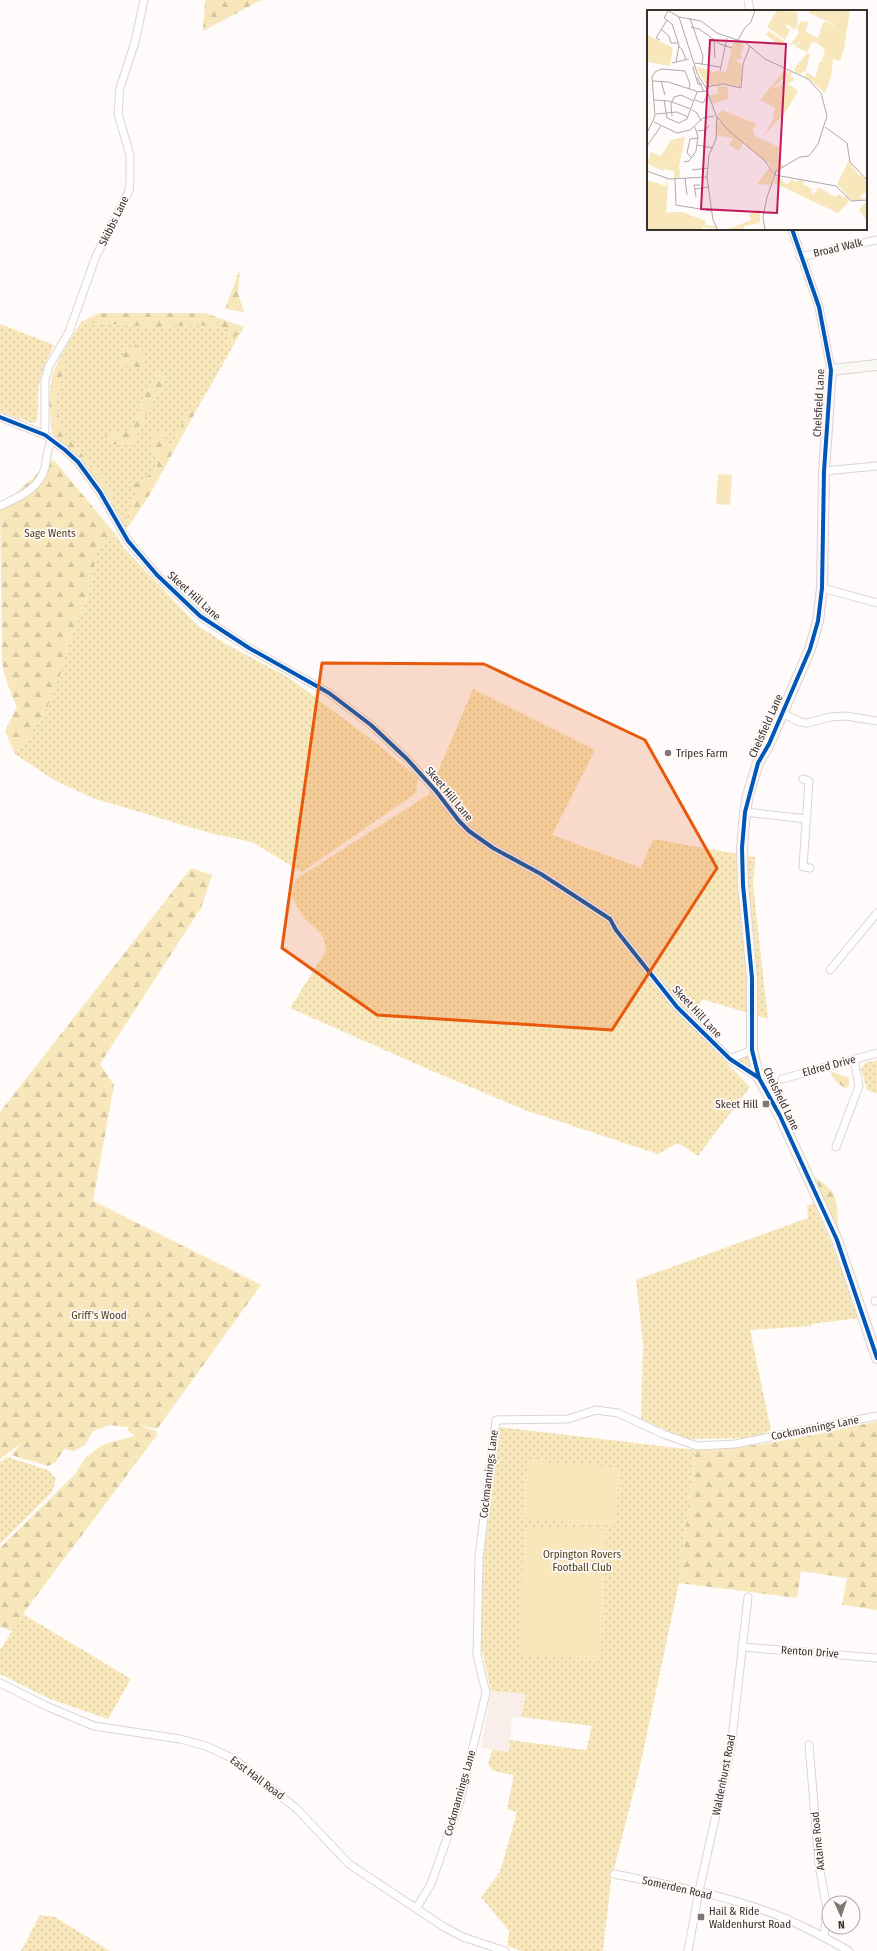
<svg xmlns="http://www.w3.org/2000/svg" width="877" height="1951" font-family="'Fira Sans Condensed',sans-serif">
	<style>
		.built { fill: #f9eeea }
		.grass { fill: url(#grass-dots); fill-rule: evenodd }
		.forest { fill: url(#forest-firs) }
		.garden { fill: #f8e7bb }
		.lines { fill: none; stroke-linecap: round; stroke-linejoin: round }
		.street-casing { stroke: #dbd5d3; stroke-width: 9 }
		.secondary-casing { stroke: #dbd5d3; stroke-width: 12 }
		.street { stroke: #fffefe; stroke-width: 7 }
		.secondary { stroke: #faf8f5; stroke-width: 10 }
		.cycleway-casing { stroke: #fffaf9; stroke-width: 6 }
		.cycleway { stroke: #0057b8; stroke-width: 4 }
		.marked { fill: #e8590c; fill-opacity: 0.2; stroke: #e8590c; stroke-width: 3; stroke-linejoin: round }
		.poi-dot { fill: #7d7775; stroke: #fffaf9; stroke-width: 1.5 }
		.labels { text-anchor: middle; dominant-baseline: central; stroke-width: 3.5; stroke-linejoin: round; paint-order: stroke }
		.street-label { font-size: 11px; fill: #38302d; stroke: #fffaf9 }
		.park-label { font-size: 11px; fill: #4c3f19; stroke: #fffaf9 }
		.poi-label { font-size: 11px; fill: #38302d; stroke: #fffaf9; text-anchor: start }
		.inset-road { fill: none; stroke: #afaaa8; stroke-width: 1 }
		.view { fill: #c2185b; fill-opacity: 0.15; stroke: #c2185b; stroke-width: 2 }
		.inset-edge { fill: none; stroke: #38302d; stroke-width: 2 }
	</style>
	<defs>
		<pattern id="grass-dots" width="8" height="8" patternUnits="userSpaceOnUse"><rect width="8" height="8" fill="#f8e7bb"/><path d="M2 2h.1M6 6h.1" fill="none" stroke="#d5c6a1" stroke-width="1.8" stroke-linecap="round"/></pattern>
		<pattern id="forest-firs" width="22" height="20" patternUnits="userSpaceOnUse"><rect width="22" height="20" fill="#f8e7bb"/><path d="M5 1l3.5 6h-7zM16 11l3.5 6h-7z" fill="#d5c6a1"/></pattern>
	</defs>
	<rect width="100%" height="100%" fill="#fefbfa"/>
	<!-- built -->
	<polygon class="built" points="491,1691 526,1694 521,1717 512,1718 509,1752 481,1748"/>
	<!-- grass -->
	<g class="grass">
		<path d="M81,322L153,327L198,325L229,329V343L244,327L196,411L191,408L171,446L166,443L150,448L159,462C150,482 133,497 126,519L131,523L126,528L108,503L113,492L61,429L56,399L65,364L61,355ZM160,370L164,381L153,400L133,444L106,435L132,430L145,396Z"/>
		<path d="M0,324L54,345C46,361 38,379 38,397C38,406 39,412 36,422L32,423L0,412Z"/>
		<polygon points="117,536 124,548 197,625 226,644 288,677 375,742 418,778 416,793 302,872 252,842 210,833 93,798 54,780 15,754 43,717 71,637 90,591 98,547"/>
		<path d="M473,689L595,750L552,835L641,868L653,839L755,857L753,884L768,1019L702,999L693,1018L692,1027L750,1087L698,1156L678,1143L658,1154L525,1110L430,1070L290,1008L326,951C325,929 312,929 302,915C298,909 295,902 291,896L296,879L428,795Z"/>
		<polygon points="749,1056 752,1072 739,1060"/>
		<polygon points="877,1060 877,1094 867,1090 861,1069 865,1063"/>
		<polygon points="813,1203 830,1240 859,1318 811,1324 812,1326 750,1330 771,1430 753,1438 686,1439 641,1419 643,1344 636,1280 808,1218 807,1206"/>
		<polygon points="500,1427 695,1450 679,1583 639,1771 611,1880 603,1951 521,1951 507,1946 509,1931 481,1897 500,1872 517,1812 507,1809 514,1775 493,1771 488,1764 492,1750 509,1752 510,1740 586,1750 592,1726 521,1717 526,1694 491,1691 479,1637 483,1561"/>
		<polygon points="7,1457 48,1470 56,1479 52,1492 0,1544 0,1462"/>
		<polygon points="23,1614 131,1679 108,1719 50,1699 0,1674 0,1650"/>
		<polygon points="40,1915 55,1917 110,1951 21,1951"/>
	</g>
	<!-- forest -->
	<g class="forest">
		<polygon points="205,0 261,0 203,31"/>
		<polygon points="240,269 238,293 244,312 225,309"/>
		<polygon points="99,313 205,313 244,327 229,343 229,329 198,325 153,327 81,322"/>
		<polygon points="136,345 145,353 145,368 120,365 125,350"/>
		<polygon points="61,355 65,364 56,399 61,429 113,492 108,503 52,433 49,402 52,376"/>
		<polygon points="160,370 164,381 153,400 133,445 109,444 105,435 132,430 145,396"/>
		<polygon points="191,407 196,411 150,494 131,523 126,519 136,495 134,484 154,472 159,462 150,448 153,433 164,432 166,443 171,445"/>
		<path d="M53,459L117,536L98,547L90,591L71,637L57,685L43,717L15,754L5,731L17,707C8,687 0,668 2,646L0,508Z"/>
		<polygon points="191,868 212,875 201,908 100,1064 114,1085 93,1201 261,1285 157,1429 135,1424 156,1431 157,1435 25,1611 12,1631 0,1627 0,1548 75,1474 86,1457 104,1444 135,1436 128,1431 128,1427 109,1425 93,1431 85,1445 74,1451 64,1449 55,1463 48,1466 11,1455 23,1442 0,1459 0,1112"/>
		<path d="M833,1072L849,1078V1086L845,1088C839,1084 834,1081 831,1073Z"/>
		<path d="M815,1177C821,1182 831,1188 834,1195C839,1206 837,1221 839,1233L812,1180Z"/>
		<path d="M877,1421V1610L842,1605L847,1578L801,1571L797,1598L679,1583L695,1450C757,1449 817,1434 877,1421Z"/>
	</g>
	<!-- garden -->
	<g class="garden">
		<polygon points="718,474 732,475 730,505 716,504"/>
		<polygon points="527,1460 620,1468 616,1526 522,1518"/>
		<polygon points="524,1527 606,1530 601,1659 519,1656"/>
	</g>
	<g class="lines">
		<!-- street casing -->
		<g class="street-casing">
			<g id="street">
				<polyline points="748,0 750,11"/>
				<polyline points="792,229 819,307 831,370"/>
				<polyline points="800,257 877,240"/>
				<polyline points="0,417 45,435 65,450 78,462 100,492 128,541 157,575 200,616 249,648 329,693 371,725 407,759 436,791 459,821 469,831 493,848 541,874 610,919 616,930 677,1007 730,1059 759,1078"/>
				<polyline points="45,435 45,380 49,366 69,332 96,256 129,191 130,181 130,155 118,114 120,88 135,42 144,0"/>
				<polyline points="824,471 877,466"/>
				<path d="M0,506C19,497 40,489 45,467C47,457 47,448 52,440"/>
				<polyline points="822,588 877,603"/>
				<polyline points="782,713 800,722 807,723 830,717 846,716 877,721"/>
				<polyline points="803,779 809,781 803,867 810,868"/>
				<polyline points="745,812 807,819"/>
				<polyline points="830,970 877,913"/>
				<polyline points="730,1059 752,1050"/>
				<polyline points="782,1079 877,1053"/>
				<polyline points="836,1147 859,1086 854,1059"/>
				<polyline points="875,1301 877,1301"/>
				<polyline points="742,1647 877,1658"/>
				<polyline points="0,1683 46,1706 94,1726 180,1739 206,1746 234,1759 296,1808 349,1864 444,1927 463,1937 505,1951"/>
				<polyline points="809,1745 819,1865 827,1909 824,1937"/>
				<path d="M614,1874C664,1884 715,1893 763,1910C793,1920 822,1936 849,1951"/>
				<polyline points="417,1907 431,1884 460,1801 486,1693 477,1655 479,1557 496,1420 568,1419 596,1410 618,1413 663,1434 697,1446 735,1444 877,1416"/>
				<polyline points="688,1951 699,1891 731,1747 748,1597"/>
			</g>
		</g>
		<!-- secondary casing -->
		<g class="secondary-casing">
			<polyline id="secondary" points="877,365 831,370 824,471 822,588 818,621 810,649 769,744 758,763 748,795 745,812 742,848 743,885 752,978 752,1050 759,1078 780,1116 837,1240 877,1358"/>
		</g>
		<!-- street -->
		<use href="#street" class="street"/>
		<!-- secondary -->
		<use href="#secondary" class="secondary"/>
		<!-- cycleway casing -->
		<g class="cycleway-casing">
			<g id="cycleway">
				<polyline points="792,229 819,307 831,370 824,471 822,588 818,621 810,649 769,744 758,763 745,812 742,848 743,885 752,978 752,1050 759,1078 780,1116 837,1240 877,1358"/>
				<polyline points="0,417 45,435 65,450 78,462 100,492 128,541 157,575 200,616 249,648 329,693 371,725 407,759 436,791 459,821 469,831 493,848 541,874 610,919 616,930 677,1007 730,1059 759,1078"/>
			</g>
		</g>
		<!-- cycleway -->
		<use href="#cycleway" class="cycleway"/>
	</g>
	<!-- marked area -->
	<path class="marked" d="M322,663L484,664L645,740L717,868L612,1030L377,1015L282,948Z"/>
	<!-- markers -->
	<g class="poi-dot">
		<circle cx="668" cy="753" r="4"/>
		<rect x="762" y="1100" width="8" height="8" rx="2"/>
		<rect x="697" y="1913" width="8" height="8" rx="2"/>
	</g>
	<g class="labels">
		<!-- street labels -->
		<g class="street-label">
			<text transform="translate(114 221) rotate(-64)">Skibbs Lane</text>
			<text transform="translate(838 248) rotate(-13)">Broad Walk</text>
			<text transform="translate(819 403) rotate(-87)">Chelsfield Lane</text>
			<text transform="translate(194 596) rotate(42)">Skeet Hill Lane</text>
			<text transform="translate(766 726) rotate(-66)">Chelsfield Lane</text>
			<text transform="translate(449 794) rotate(50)">Skeet Hill Lane</text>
			<text transform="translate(697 1012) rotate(47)">Skeet Hill Lane</text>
			<text transform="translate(829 1066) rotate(-15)">Eldred Drive</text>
			<text transform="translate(781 1099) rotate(64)">Chelsfield Lane</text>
			<text transform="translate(815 1428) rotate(-11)">Cockmannings Lane</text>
			<text transform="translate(489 1474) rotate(-83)">Cockmannings Lane</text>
			<text transform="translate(810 1652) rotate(4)">Renton Drive</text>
			<text transform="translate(724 1775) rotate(-79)">Waldenhurst Road</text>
			<text transform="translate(257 1778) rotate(37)">East Hall Road</text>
			<text transform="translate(460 1793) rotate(-74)">Cockmannings Lane</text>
			<text transform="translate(818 1841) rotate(-96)">Axtaine Road</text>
			<text transform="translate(677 1888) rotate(13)">Somerden Road</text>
		</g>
		<!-- park labels -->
		<g class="park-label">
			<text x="50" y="533">Sage Wents</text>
			<text x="99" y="1315">Griff's Wood</text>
			<text x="582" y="1554">Orpington Rovers<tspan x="582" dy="13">Football Club</tspan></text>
		</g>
		<!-- poi labels -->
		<g class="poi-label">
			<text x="676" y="753">Tripes Farm</text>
			<text x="758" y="1104" text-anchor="end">Skeet Hill</text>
			<text x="709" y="1911">Hail &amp; Ride<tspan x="709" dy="13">Waldenhurst Road</tspan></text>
		</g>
	</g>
	<!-- overview -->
	<g transform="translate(647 10)">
		<rect width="220" height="220" fill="#fefbfa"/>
		<path d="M130,0L150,2L151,15L147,20L141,14L139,17L143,20L138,30L120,17ZM162,0H203L197,39L193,51L186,49L184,67L178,83L158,66L160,62L168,68L173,51L179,53L175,50L178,39L170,33L165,32L160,42L147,36L152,34L153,30L150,34L143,35L152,23L150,18L154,11L162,12L158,21L170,28H173L171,27L177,11L186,14L184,19L187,14L162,3ZM122,21L138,32L135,37L119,25ZM0,25L26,38L23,56L0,52ZM87,30L95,32L97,36L94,43L95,49L87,50L95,54L93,77L76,74ZM160,43L163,44L159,60L153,64L149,63L147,59ZM143,61L145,63L142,69L145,66L148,70L136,76L133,75ZM70,75L81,77V89L66,94L62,85L71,84ZM75,100L110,114L106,119L108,126L132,137L124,155L97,134L100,130L97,132L92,141L82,135L86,128L69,125L68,111L74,113L70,105ZM38,127L35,143L30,152H18L7,157L0,153L4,142L14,146L24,130ZM202,150L210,163L220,170V181L213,186L217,190H204L190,174ZM20,154L32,155L33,168L27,169V161L18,159ZM122,158L127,165L125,175L110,174ZM129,166L136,169V172L140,174L145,169L147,172L157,170L156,174L165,179L164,183L167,184L172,177L188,187L192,184L197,188L199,186L202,192L191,203L127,173ZM19,169L21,176L19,203L35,202L59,211L58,215L69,216L71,219L56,217L55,220H0V170L19,176ZM220,190V211L212,200Z" fill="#f8e7bb"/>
		<path d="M49,57L64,60L66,63L68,61L79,62L76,74L60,76ZM141,60L140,66L125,78L141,74L151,81L138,103L116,126L126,110L128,98L113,90L137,61ZM132,137L133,152L137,157L128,163L123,156ZM35,143L32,155L20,154L17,161L7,157L19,152H30ZM113,199V213L97,216V220H79L104,210L102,204ZM32,202L46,206L25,204L21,216L18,218V203Z" fill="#f8e7bb"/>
		<path d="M86,56L93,57L92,68H88L92,69L91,74L83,73Z" fill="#f8e7bb"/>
		<path class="inset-road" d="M20,0L32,7L54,11L70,23L99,33L118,49L161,69L174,83L180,106L171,134L162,146L153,147L129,161L128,165M21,1L17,8L25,14L32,35L29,52M32,7L50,63L59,78L70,108L69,129L62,145L60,167L66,210L71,220M43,8L56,46L55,54M44,17L52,19L73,34L85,38M14,19L22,26L24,33H31M13,30L9,28L20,10M91,30L97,19L104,12L108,0M67,31L68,48M32,37L35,39L39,50M25,53L42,49M48,53L73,57M48,55L46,58L51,74H55M73,61L80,28M50,67L57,82M6,71L21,72L52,82L60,81M14,71L18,85M59,77L76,74L94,78L96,54L103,36M7,90L22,91L44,99M17,90L20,108L32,113L40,109L50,82M48,90L56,93L60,86M45,100L50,103L54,111M9,104L30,102L41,107M25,106L24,94L27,87L34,85L47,91M70,107L81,120L117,150L128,165L189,176L204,191L220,190M7,112L30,123L43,120L56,108L67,106M178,117L200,133L203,152L220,170M50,121L58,120L63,115M0,123L8,106L5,67L8,62L14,59L38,61L43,74L42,79M50,135L66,138M0,136L14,116M45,148L40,143L43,129L51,128M37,152L42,151L49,141L51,127L48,117M45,160L61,158M0,161L22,169L60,167M38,168L40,185M28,169L29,195L65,201M48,179L62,177M49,187L47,175H53M118,220L116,207L120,187L128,165"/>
		<path class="view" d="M63,30L139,34L130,203L54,199Z"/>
		<rect width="220" height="220" class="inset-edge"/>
	</g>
	<!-- north arrow -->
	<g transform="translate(841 1915) rotate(177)"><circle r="19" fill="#fffaf9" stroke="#afa9a7"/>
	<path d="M0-3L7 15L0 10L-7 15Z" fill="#7d7775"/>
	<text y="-6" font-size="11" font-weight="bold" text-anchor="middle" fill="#38302d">N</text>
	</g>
</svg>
